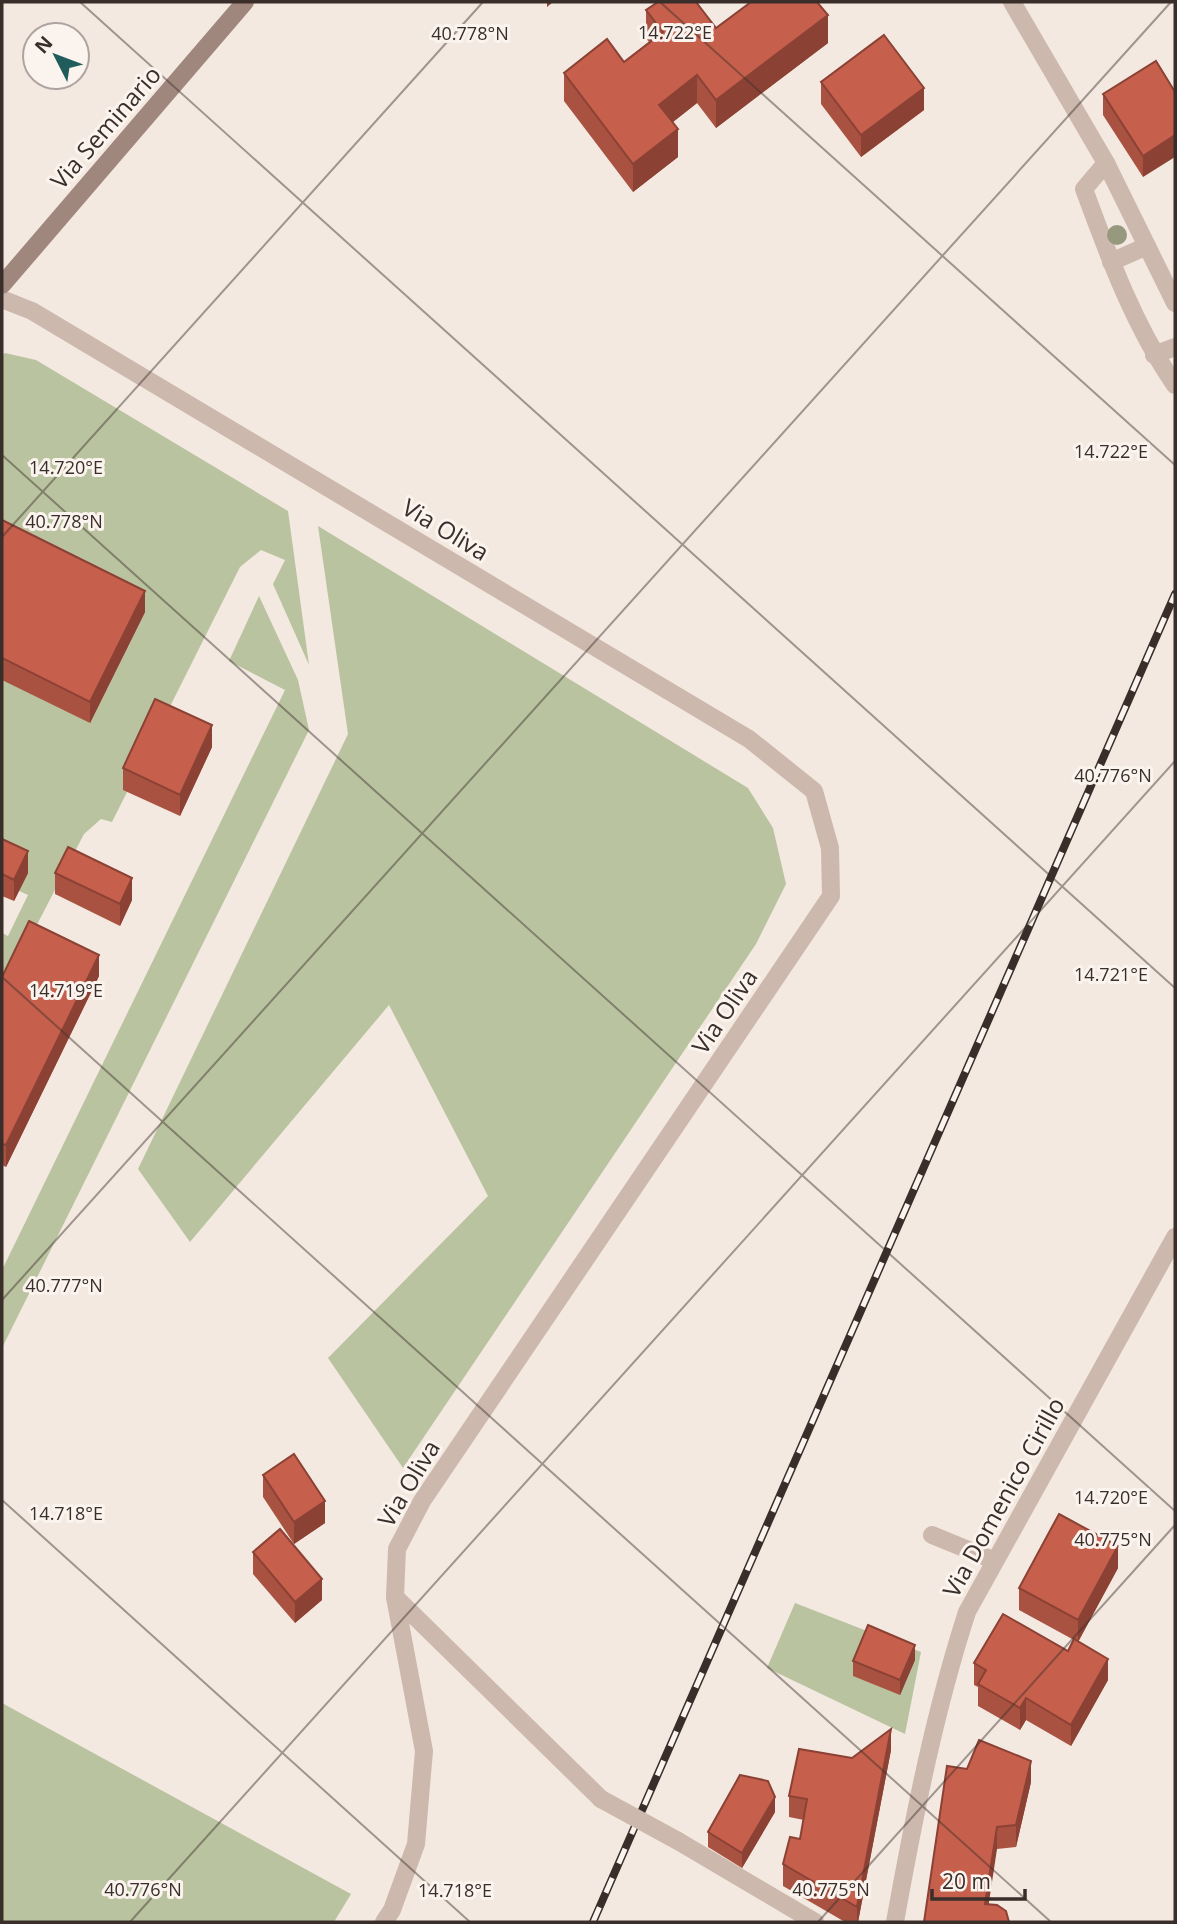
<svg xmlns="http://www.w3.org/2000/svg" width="1177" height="1924" font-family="'Open Sans',sans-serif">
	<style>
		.green { fill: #bac3a0 }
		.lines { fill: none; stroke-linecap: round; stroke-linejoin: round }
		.lane { stroke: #ccb8ac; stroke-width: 18 }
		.street { stroke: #ccb8ac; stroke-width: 18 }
		.secondary { stroke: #a0877d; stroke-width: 18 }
		.rail-casing { stroke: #3a2e2b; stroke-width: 8 }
		.rail { stroke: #fbf3ed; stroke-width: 5; stroke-dasharray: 16; stroke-linecap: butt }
		.street-bridge { stroke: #ccb8ac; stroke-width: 18 }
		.tree { fill: #97997e }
		.wall { fill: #aa5241 }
		.shaded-wall { fill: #8b4235 }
		.building { fill: #c65f4c; stroke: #8b4235; stroke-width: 2 }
		.ticks { fill: none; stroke: #3a2e2b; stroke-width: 2; stroke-opacity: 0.45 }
		.labels { text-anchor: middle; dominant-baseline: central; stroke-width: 6; stroke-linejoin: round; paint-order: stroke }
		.street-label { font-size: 24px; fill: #3a2e2b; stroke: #fbf3ed }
		.ticks-label { font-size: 18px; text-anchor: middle; fill: #3a2e2b; stroke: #fbf3ed; stroke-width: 6; stroke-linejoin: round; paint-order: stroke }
	</style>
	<rect width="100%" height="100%" fill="#f3e9e0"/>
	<!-- green -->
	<g class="green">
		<polygon points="5,353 36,360 288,511 309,665 273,584 285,560 261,550 240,567 112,822 101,819 84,834 2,992 2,933 8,936 28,895 2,883 2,355"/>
		<polygon points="318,526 748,788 773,828 786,884 756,944 403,1468 328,1358 488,1196 389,1005 190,1242 138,1169 348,734"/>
		<polygon points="259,596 298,680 309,730 2,1348 2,1270 285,690 229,661"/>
		<polygon points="795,1603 921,1652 905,1734 767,1668"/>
		<polygon points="2,1703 351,1894 334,1922 2,1922"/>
	</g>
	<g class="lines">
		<!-- lane -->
		<g class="lane">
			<path d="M1106,163L1084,189C1109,257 1134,326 1175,385"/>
			<polyline points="1111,262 1147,246"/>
			<polyline points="1154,355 1175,347"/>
			<polyline points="932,1535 993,1560"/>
		</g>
		<!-- street -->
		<g class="street">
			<polyline points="1012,2 1106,163 1175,303"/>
			<polyline points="2,299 32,311 749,739 814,791 830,848 831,896 422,1501 397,1549 395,1597 424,1751 416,1844 392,1910 384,1922"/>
			<polyline points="395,1597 601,1799"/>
			<polyline points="678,1841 815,1922"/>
			<path d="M895,1922C914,1817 934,1714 967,1612L1175,1237"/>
		</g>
		<!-- secondary -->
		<polyline class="secondary" points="2,285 245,2"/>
		<!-- rail casing -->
		<g class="rail-casing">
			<polyline id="rail" points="593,1922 1175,594"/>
		</g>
		<!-- rail -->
		<use href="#rail" class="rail"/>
		<!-- street-bridge -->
		<polyline class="street-bridge" points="601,1799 678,1841"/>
	</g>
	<!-- trees -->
	<circle class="tree" cx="1117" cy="235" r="10"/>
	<!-- wall -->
	<g class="wall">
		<polygon points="646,10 716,28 828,43 716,128 697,103 673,122 678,157 633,192 564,101 564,73 624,62 649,42 646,38"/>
		<polygon points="821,82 924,110 861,157 821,104"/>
		<polygon points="1175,92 1143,177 1103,115 1103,94"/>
		<polygon points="1175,160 1175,185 1174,183 1174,161"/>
		<polygon points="2,520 145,612 90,723 2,680"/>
		<polygon points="212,747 180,816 123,790 123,768"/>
		<polygon points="2,839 28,873 14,901 2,896"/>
		<polygon points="55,873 132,900 120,926 55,894"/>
		<polygon points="99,976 6,1167 2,1165 2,977"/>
		<polygon points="263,1475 325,1523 294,1544 263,1497"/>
		<polygon points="253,1552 322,1600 295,1623 253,1574"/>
		<polygon points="1118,1568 1078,1642 1108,1680 1071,1746 1026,1720 1020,1730 978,1706 978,1687 974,1685 974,1663 1068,1651 1074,1640 1019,1610 1019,1588"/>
		<polygon points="915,1660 900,1695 853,1676 853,1661"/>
		<polygon points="891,1750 858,1922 845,1922 783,1886 783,1864 800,1839 804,1820 789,1817 789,1796 852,1758"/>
		<polygon points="1031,1782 1016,1847 997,1849 924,1922"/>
		<polygon points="775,1812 742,1868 708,1847 708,1832"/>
	</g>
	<!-- shaded-wall -->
	<g class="shaded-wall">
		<polygon points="547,2 553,2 547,7"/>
		<polygon points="828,15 828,43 716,128 716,100"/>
		<polygon points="697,75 697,103 659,133 659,105"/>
		<polygon points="924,88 924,110 861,157 861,135"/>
		<polygon points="678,129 678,157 633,192 633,164"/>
		<polygon points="1175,135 1175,157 1143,177 1143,156"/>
		<polygon points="145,591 145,612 90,723 90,702"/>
		<polygon points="212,725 212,747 180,816 180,795"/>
		<polygon points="28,851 28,873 14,901 14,880"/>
		<polygon points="132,878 132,900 120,926 120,904"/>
		<polygon points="99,955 99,976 6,1167 6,1145"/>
		<polygon points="325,1501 325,1523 294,1544 294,1522"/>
		<polygon points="1118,1546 1118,1568 1078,1642 1078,1620"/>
		<polygon points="322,1579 322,1600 295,1623 295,1602"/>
		<polygon points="915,1645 915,1660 900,1695 900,1680"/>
		<polygon points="1108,1659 1108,1680 1071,1746 1071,1725"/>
		<polygon points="1026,1698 1026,1720 1020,1730 1020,1708"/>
		<polygon points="891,1729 891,1750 858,1922 857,1922 857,1907"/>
		<polygon points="1031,1761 1031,1782 1016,1847 1016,1825"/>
		<polygon points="775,1797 775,1812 742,1868 742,1853"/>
		<polygon points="997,1827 997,1849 986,1922 985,1904"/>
	</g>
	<!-- building -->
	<g class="building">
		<polygon points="658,2 696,2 716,28 751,2 817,2 828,15 716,100 697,75 659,105 678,129 633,164 564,73 607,39 624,62 663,32 646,10"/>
		<polygon points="884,35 924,88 861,135 821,82"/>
		<polygon points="1156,61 1175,92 1175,135 1143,156 1103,94"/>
		<polygon points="2,520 145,591 90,702 2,658"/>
		<polygon points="155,699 212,725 180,795 123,768"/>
		<polygon points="2,839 28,851 14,880 2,874"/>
		<polygon points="68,847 132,878 120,904 55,873"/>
		<polygon points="29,921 99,955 6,1145 2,1144 2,977"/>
		<polygon points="294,1454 325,1501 294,1522 263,1475"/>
		<polygon points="1059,1514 1118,1546 1078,1620 1019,1588"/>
		<polygon points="280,1529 322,1579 295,1602 253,1552"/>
		<polygon points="1003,1614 1068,1651 1074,1639 1108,1659 1071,1725 1026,1698 1020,1708 978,1684 986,1670 974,1663"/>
		<polygon points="868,1625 915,1645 900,1680 853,1661"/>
		<polygon points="891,1729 857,1907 783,1864 790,1837 800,1839 807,1799 789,1796 799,1749 852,1758"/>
		<polygon points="979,1740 1031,1761 1016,1825 997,1827 985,1904 997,1905 1006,1911 1009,1922 924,1922 947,1766 967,1769"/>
		<polygon points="740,1775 768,1781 775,1797 742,1853 708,1832"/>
	</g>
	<!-- ticks -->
	<path class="ticks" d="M80,2L1175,988M660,2L1175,465M2,455L1175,1511M2,537L483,2M2,977L1051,1922M2,1300L1171,2M2,1500L470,1922M130,1922L1175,761M818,1922L1175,1525"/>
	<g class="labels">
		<!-- street labels -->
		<g class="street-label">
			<text transform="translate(105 127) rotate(-49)">Via Seminario</text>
			<text transform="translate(446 529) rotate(31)">Via Oliva</text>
			<text transform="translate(724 1011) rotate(-56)">Via Oliva</text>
			<text transform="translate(408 1483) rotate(-59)">Via Oliva</text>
			<text transform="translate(1003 1497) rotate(-61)">Via Domenico Cirillo</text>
		</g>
	</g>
	<g class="ticks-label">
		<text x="675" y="39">14.722°E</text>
		<text x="470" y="40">40.778°N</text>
		<text x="1111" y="458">14.722°E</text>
		<text x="66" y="474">14.720°E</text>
		<text x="64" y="528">40.778°N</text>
		<text x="1113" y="782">40.776°N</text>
		<text x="1111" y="981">14.721°E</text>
		<text x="66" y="997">14.719°E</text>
		<text x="64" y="1292">40.777°N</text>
		<text x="1111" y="1504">14.720°E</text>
		<text x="66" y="1520">14.718°E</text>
		<text x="1113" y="1546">40.775°N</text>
		<text x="143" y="1896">40.776°N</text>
		<text x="831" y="1896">40.775°N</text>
		<text x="455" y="1897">14.718°E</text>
	</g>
	<!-- border -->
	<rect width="1177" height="1924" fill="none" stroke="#3a2e2b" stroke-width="7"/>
	<!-- north arrow -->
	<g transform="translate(56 56) rotate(312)"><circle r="33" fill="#fbf3ed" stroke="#aea49f" stroke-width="2"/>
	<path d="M0-5L12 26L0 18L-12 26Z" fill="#205c5b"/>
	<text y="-10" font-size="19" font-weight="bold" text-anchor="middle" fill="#3a2e2b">N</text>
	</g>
	<!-- scale -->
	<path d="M932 1889v10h93v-10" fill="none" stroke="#3a2e2b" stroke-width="3.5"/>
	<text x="942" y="1889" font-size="21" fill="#3a2e2b" stroke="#fbf3ed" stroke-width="5" paint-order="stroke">20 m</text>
</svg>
